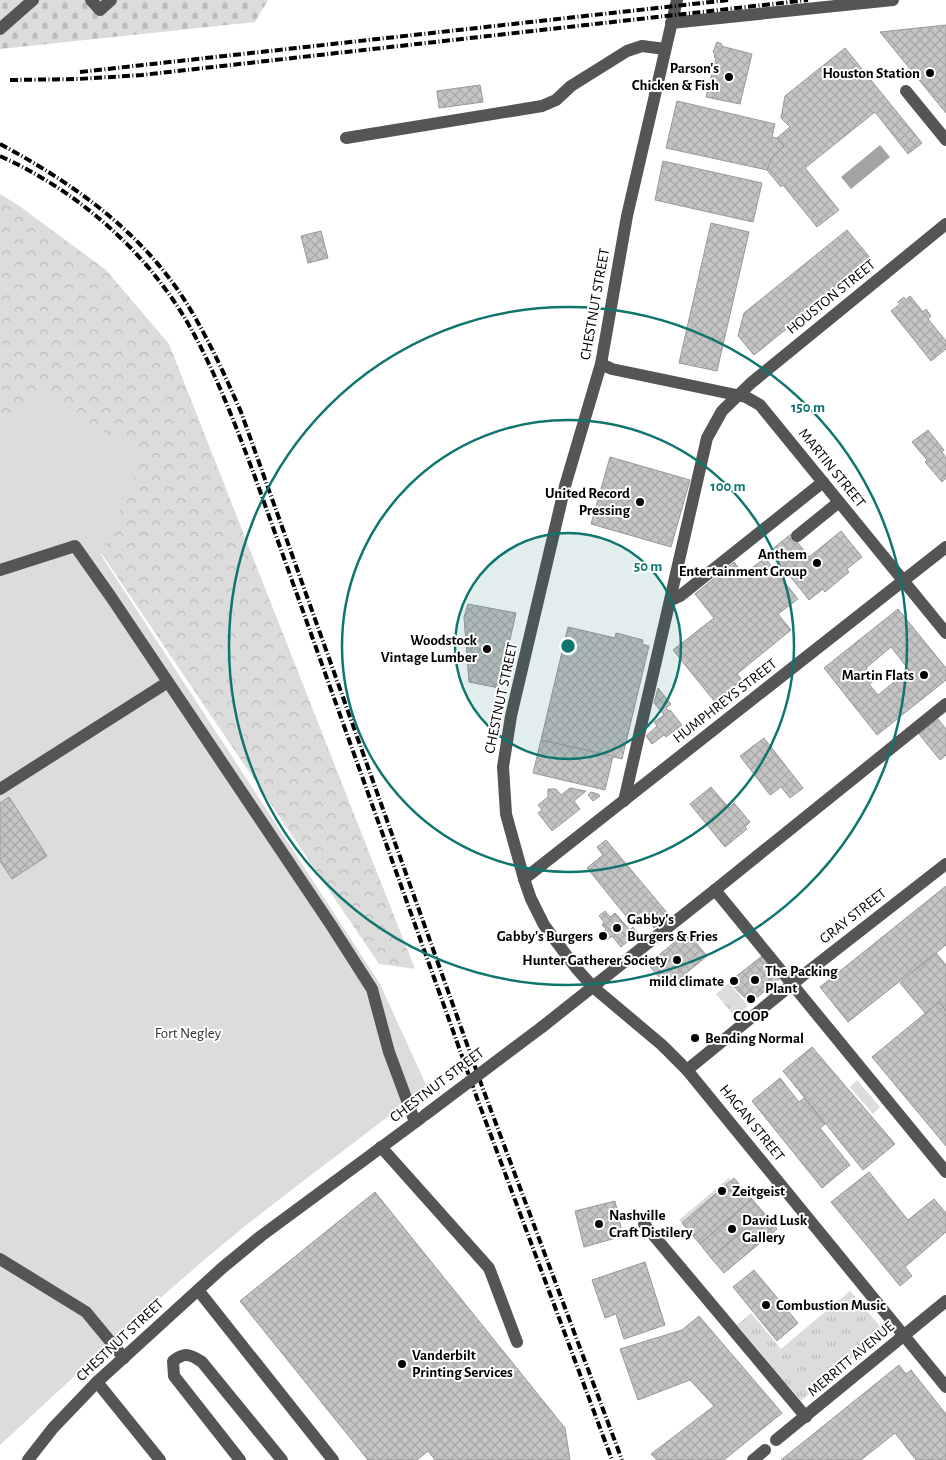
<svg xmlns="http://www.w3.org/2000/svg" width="946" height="1460" font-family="'Alegreya Sans',sans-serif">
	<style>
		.grass { fill: url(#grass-tufts) }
		.forest { fill: url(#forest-crowns) }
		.cemetery { fill: url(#cemetery-stones) }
		.green { fill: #dcdcdc }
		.water { fill: #a3a3a3 }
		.building { fill: url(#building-cross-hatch); stroke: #999; fill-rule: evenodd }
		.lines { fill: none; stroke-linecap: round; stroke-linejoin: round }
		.minor { stroke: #555; stroke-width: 12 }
		.rail { stroke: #000; stroke-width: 4; stroke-dasharray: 8 2.5 1 2.5; stroke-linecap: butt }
		.minor-bridge { stroke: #555; stroke-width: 12 }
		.ring { fill: none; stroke: #0f766e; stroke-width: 2.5 }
		.poi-dot { fill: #000; stroke: #fff; stroke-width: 2 }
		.labels { text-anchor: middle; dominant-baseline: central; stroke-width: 4; stroke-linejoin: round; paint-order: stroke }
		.poi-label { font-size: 15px; font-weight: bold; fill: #000; stroke: #fff; text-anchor: end }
		.street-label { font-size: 15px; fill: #000; stroke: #fff }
		.park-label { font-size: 15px; fill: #333; stroke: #fff }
		.centre { fill: #0f766e; stroke: #fff; stroke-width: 2.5 }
		.ring-label { font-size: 15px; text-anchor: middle; font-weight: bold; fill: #0f766e; stroke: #fff; stroke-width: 4; stroke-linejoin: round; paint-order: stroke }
	</style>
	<defs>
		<pattern id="grass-tufts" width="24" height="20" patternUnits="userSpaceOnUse" patternTransform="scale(1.25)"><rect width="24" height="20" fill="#dcdcdc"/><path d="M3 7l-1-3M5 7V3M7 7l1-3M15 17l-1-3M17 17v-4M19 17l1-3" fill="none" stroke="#bbb"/></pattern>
		<pattern id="forest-crowns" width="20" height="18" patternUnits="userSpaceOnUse" patternTransform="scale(1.25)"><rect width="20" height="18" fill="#dcdcdc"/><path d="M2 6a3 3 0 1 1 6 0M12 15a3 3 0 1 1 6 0" fill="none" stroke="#bbb"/></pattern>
		<pattern id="cemetery-stones" width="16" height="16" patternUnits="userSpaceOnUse" patternTransform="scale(1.25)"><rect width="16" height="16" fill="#dcdcdc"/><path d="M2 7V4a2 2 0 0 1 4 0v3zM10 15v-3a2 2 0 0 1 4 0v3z" fill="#bbb"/></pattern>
		<pattern id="building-cross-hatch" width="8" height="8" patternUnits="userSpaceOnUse" patternTransform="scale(1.25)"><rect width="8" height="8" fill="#c4c4c4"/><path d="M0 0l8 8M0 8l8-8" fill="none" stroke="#a7a7a7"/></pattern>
	</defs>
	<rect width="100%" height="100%" fill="#fff"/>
	<!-- grass -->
	<g class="grass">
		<polygon points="729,983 748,1006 735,1017 716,994"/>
		<polygon points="850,1291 884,1331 801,1401 737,1325 751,1313 781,1349"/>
	</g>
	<!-- forest -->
	<polygon class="forest" points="0,194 18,205 106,270 169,344 415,969 379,964 93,541 0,428"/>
	<!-- cemetery -->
	<polygon class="cemetery" points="0,0 268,0 255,22 0,49"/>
	<!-- green -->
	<g class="green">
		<path d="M32,389L142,455L101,555L380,984L427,1087C371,1130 314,1172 258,1216C168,1287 85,1367 0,1445V416L11,429Z"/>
		<polygon points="857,1080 880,1107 873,1114 850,1087"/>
		<polygon points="729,1178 731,1181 682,1223 679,1220"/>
	</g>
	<!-- water -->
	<polygon class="water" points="880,145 890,157 851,189 841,177"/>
	<!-- building -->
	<g class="building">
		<polygon points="946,25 946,113 880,32"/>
		<polygon points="717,42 722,44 721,46 752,54 740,104 706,97 716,58 714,57 715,54 713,52"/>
		<polygon points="845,48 922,143 908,154 875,112 805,168 839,210 817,227 783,185 781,187 767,170 772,157 784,146 777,138 790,127 781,118 785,96"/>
		<polygon points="480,85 483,102 439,108 437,91"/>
		<polygon points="677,101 775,124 772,137 777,138 784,146 772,157 767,170 666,148"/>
		<polygon points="663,161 762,183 753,222 655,200"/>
		<polygon points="711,223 749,232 717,371 679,363"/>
		<polygon points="847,230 872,260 754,355 738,336 744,313"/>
		<polygon points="321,231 328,258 308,263 301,236"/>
		<polygon points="910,296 923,312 926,309 931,316 928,319 946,341 946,349 931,361 891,311 900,304 898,302 904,297 906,300"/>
		<polygon points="928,430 944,450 942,452 946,458 946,478 942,482 925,462 927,460 912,442"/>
		<polygon points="610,457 690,480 671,547 591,524"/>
		<polygon points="841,531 862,557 847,569 849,572 825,592 823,589 809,600 770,551 791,534 809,557"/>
		<polygon points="765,558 798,599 778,614 791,630 737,674 742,680 715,702 673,650 714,618 695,594 734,562 744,574"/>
		<polygon points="468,604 516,613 499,688 469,682 464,617"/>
		<path d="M898,609L946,668V680L877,735L824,668ZM891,647L909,670L878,695L869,684L875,680L866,668Z"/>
		<polygon points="568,627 615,638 616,633 643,640 642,644 649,646 622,759 541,740"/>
		<polygon points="658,688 671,704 666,708 669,711 670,710 682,725 666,737 664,735 652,744 646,736 657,726 654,722 664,715 654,703"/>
		<polygon points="938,719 946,729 946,755 940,760 919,734"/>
		<polygon points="764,738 803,788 790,798 781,787 770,795 740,756"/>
		<polygon points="541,740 613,756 605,790 533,773"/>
		<polygon points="711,787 729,808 734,803 750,822 745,827 747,829 725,847 690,804"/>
		<polygon points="570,788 586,791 574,801 580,809 552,831 538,813 542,810 538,805 548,797 548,789 556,789 561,795"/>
		<polygon points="591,792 598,794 600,796 593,801 588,795"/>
		<polygon points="9,797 47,856 12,879 0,861 0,803"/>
		<polygon points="606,840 669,915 654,928 641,912 630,921 587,868 603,855 597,847"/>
		<polygon points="946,886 946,945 848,1022 820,987"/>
		<polygon points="605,911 610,917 615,913 630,930 633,927 639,935 635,939 633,937 621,947 612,936 608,939 603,932 606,929 602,925 604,922 599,916"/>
		<polygon points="687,932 707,956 668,988 648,964"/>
		<polygon points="936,953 946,965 946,1011 939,1002 925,1013 900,983"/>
		<polygon points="762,956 781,978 750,1003 729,982"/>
		<polygon points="939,1002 946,1011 946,1146 872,1057"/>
		<polygon points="812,1047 895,1144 863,1170 783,1071"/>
		<polygon points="780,1078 799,1102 804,1098 825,1124 820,1128 850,1165 822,1188 752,1101"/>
		<polygon points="869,1172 908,1220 934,1199 946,1213 946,1232 905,1267 912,1276 900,1286 831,1202"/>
		<polygon points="734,1178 752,1199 700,1244 682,1223"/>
		<polygon points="375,1192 565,1428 570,1460 435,1460 428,1451 417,1460 368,1460 240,1301"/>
		<polygon points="752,1199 764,1213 711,1258 700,1244"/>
		<polygon points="615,1201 623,1236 584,1247 575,1211"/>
		<polygon points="764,1213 777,1229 724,1273 711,1258"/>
		<polygon points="645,1262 665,1325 624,1339 616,1314 605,1318 592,1280"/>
		<polygon points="754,1270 798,1323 777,1341 733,1287"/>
		<polygon points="699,1316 782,1413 724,1460 657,1460 651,1454 714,1406 690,1380 638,1400 620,1349 682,1330"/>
		<polygon points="899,1365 906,1374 911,1370 946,1414 946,1460 916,1460 895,1433 861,1460 781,1460"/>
	</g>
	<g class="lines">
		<!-- minor -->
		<g class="minor">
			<polyline points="91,0 100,10 111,0"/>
			<polyline points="677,0 627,216 601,364 565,486 511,716 503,767 506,814 524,879 531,899 544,925 576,968 593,987 662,1045 687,1070 946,1387"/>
			<polyline points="671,23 893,0"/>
			<polyline points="0,29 33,0"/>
			<polyline points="906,91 946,140"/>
			<polyline points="346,138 542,106 556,100 571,86 627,51 642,46 665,49"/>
			<polyline points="601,364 612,369 746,397 760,405 946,633"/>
			<polyline points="797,536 839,502"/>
			<polyline points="0,570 75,546 111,597 331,925 372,989 389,1052 415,1122"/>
			<polyline points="671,600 680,596 823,482"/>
			<polyline points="0,789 168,682"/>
			<polyline points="624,801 707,438 722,411 751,383 946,224"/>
			<polyline points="524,879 946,547"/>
			<polyline points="715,890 946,1172"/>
			<polyline points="542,1027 715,890 946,704"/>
			<polyline points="687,1070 801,977 946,864"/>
			<polyline points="381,1147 489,1268 517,1342"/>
			<polyline points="644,1224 806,1417"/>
			<polyline points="0,1259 86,1312 124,1358"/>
			<polyline points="198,1290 333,1460"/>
			<polyline points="97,1382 160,1460"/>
			<polyline points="776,1440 946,1301"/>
			<polyline points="28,1460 53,1428 97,1382 221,1269 261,1236 421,1118"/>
			<path d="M240,1460L174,1376L173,1361C185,1352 190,1354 202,1362L282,1460"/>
			<polyline points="753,1460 765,1450"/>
		</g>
		<!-- rail -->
		<g class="rail">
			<polyline points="80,72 729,0"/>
			<polyline points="10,80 78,79 142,75 808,0"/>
			<path d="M0,144C69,181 135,227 180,293C205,331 223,371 241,412L483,1089L622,1460"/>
			<path d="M0,156C82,193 153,257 195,336C219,381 237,429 255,477L477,1098L612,1460"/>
		</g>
		<!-- minor-bridge -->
		<polyline class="minor-bridge" points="425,1115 542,1027"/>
	</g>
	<!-- distance rings -->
	<circle cx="568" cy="646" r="113" fill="#0f766e" fill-opacity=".12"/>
	<g class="ring">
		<circle cx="568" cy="646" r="113"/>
		<circle cx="568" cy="646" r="226"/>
		<circle cx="568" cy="646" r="339"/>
	</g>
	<!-- markers -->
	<g class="poi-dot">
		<circle cx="930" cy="73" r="5"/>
		<circle cx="729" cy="77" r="5"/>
		<circle cx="640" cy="502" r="5"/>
		<circle cx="817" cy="563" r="5"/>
		<circle cx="487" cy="649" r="5"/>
		<circle cx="924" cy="675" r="5"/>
		<circle cx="617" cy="928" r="5"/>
		<circle cx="603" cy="936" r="5"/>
		<circle cx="677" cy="960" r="5"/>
		<circle cx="755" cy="980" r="5"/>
		<circle cx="734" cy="981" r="5"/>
		<circle cx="751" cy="999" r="5"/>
		<circle cx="695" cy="1038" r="5"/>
		<circle cx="722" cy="1191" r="5"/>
		<circle cx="599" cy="1224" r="5"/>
		<circle cx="732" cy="1229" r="5"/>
		<circle cx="766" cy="1305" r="5"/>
		<circle cx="402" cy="1364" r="5"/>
	</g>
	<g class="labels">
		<!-- poi labels -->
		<g class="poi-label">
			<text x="719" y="68">Parson's<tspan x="719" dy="17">Chicken &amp; Fish</tspan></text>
			<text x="920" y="73">Houston Station</text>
			<text x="630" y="493">United Record<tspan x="630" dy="17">Pressing</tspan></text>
			<text x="807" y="554">Anthem<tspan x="807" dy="17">Entertainment Group</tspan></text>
			<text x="477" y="640">Woodstock<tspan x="477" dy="17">Vintage Lumber</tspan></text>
			<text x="914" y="675">Martin Flats</text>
			<text x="627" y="919" text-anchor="start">Gabby's<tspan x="627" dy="17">Burgers &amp; Fries</tspan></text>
			<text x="593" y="936">Gabby's Burgers</text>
			<text x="667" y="960">Hunter Gatherer Society</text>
			<text x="765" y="971" text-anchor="start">The Packing<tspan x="765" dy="17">Plant</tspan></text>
			<text x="724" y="981">mild climate</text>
			<text x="751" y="1016" text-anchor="middle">COOP</text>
			<text x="705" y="1038" text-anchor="start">Bending Normal</text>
			<text x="732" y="1191" text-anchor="start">Zeitgeist</text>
			<text x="609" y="1215" text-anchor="start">Nashville<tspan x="609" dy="17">Craft Distilery</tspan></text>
			<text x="742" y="1220" text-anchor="start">David Lusk<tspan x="742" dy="17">Gallery</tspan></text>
			<text x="776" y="1305" text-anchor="start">Combustion Music</text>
			<text x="412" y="1355" text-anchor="start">Vanderbilt<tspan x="412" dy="17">Printing Services</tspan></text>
		</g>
		<!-- street labels -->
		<g class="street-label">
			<text transform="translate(831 297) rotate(-39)">HOUSTON STREET</text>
			<text transform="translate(595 304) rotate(-80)">CHESTNUT STREET</text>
			<text transform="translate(832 468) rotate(51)">MARTIN STREET</text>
			<text transform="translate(501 698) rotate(-78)">CHESTNUT STREET</text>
			<text transform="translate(725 701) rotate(-38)">HUMPHREYS STREET</text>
			<text transform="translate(853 916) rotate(-38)">GRAY STREET</text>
			<text transform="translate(437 1085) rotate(-37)">CHESTNUT STREET</text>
			<text transform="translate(752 1123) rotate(51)">HAGAN STREET</text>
			<text transform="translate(120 1340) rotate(-43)">CHESTNUT STREET</text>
			<text transform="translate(851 1359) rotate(-40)">MERRITT AVENUE</text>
		</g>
		<!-- park labels -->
		<g class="park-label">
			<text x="188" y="1033">Fort Negley</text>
		</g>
	</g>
	<circle cx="568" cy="646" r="8" class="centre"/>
	<g class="ring-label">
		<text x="808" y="412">150 m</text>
		<text x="728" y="491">100 m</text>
		<text x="648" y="571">50 m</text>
	</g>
</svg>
